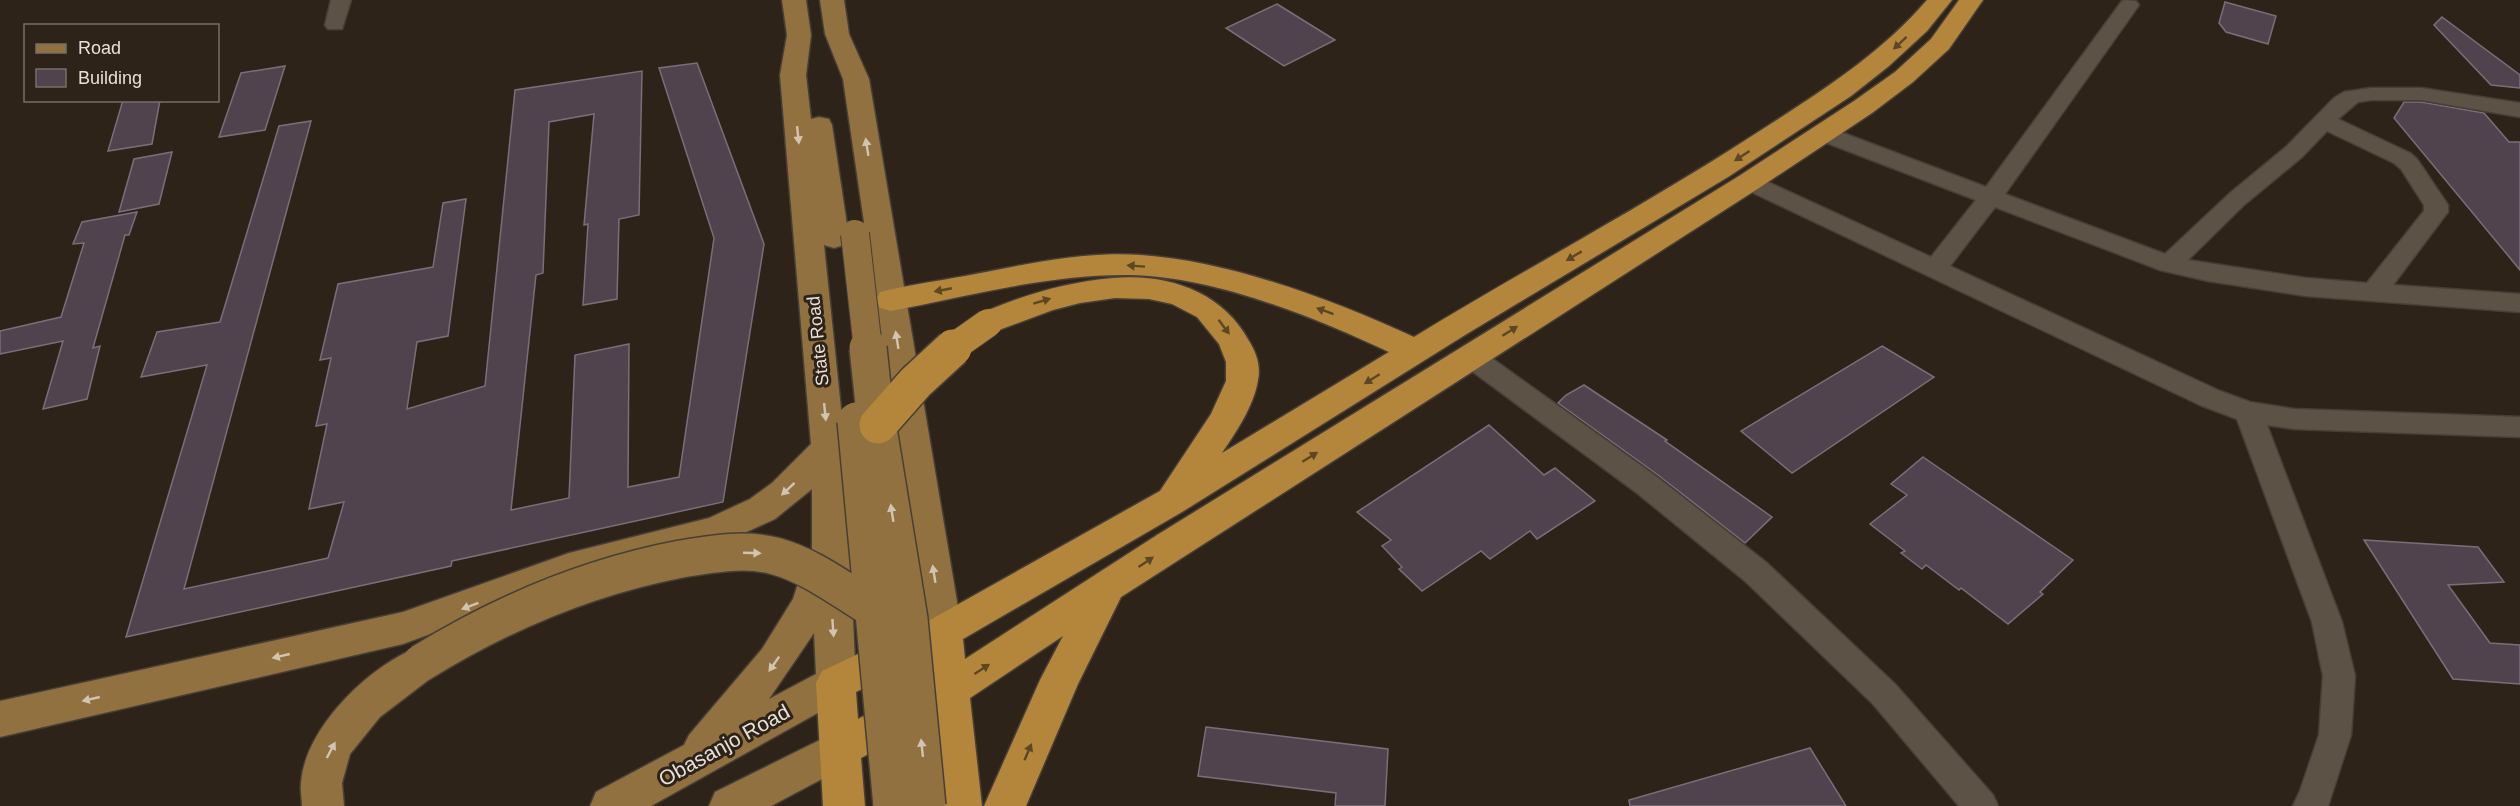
<svg xmlns="http://www.w3.org/2000/svg" width="2520" height="806" font-family="Helvetica,sans-serif">
	<style>
		.building { fill: #50434e; stroke: #7b6e79; stroke-width: 1.5 }
		.lines { fill: none; stroke-linecap: round; stroke-linejoin: round }
		.minor-casing { stroke: #473f37; stroke-width: 3 }
		.major-casing { stroke: #473f37; stroke-width: 3 }
		.highway-casing { stroke: #473f37; stroke-width: 3 }
		.minor { fill: #5d5246; fill-rule: evenodd }
		.major { fill: #91713f; fill-rule: evenodd }
		.highway { fill: #b3863b; fill-rule: evenodd }
		.major-bridge-far1-casing { stroke: #473f37; stroke-width: 30; stroke-linecap: butt }
		.major-bridge-casing { stroke: #473f37; stroke-width: 40; stroke-linecap: butt }
		.highway-bridge-far1-casing { stroke: #473f37; stroke-width: 30; stroke-linecap: butt }
		.highway-bridge-casing { stroke: #473f37; stroke-width: 40; stroke-linecap: butt }
		.major-bridge-far1 { stroke: #91713f; stroke-width: 28 }
		.major-bridge { stroke: #91713f; stroke-width: 37 }
		.highway-bridge-far1 { stroke: #b3863b; stroke-width: 28 }
		.highway-bridge { stroke: #b3863b; stroke-width: 37 }
		.oneway { fill: #5c4624 }
		.oneway2 { fill: #d2c4b2 }
		.labels { text-anchor: middle; dominant-baseline: central; stroke-width: 6; stroke-linejoin: round; paint-order: stroke }
		.street-label { font-size: 18px; fill: #e7e0d9; stroke: #2d2318 }
		.near-street-label { font-size: 21px; fill: #e7e0d9; stroke: #2d2318 }
	</style>
	<rect width="100%" height="100%" fill="#2d2318"/>
	<!-- building -->
	<g class="building">
		<polygon points="2225,2 2276,16 2268,44 2226,32 2219,23"/>
		<polygon points="1277,4 1335,40 1284,66 1226,28"/>
		<polygon points="2442,17 2520,75 2520,88 2491,85 2434,25"/>
		<polygon points="697,63 764,244 723,502 452,561 451,566 126,637 207,365 141,377 157,332 220,322 279,126 311,121 184,589 328,558 344,502 309,509 327,424 316,426 331,358 320,360 338,284 433,267 443,203 466,199 448,336 417,342 407,409 485,386 515,90 642,71 639,215 619,219 617,299 583,305 588,224 584,225 594,114 549,122 543,273 536,275 511,510 569,498 575,355 629,344 628,487 679,477 714,238 659,68"/>
		<polygon points="285,66 265,130 219,137 241,73"/>
		<polygon points="123,100 160,100 152,144 108,151"/>
		<polygon points="2404,102 2421,102 2484,113 2509,142 2520,142 2520,270 2394,118"/>
		<polygon points="172,152 159,204 119,212 134,159"/>
		<polygon points="137,212 129,235 125,235 93,348 100,346 87,399 43,409 63,341 0,354 0,331 61,317 84,243 73,244 82,222"/>
		<polygon points="1882,346 1934,377 1792,473 1741,431"/>
		<polygon points="1584,385 1667,440 1665,441 1772,517 1745,543 1658,475 1558,403 1566,395"/>
		<polygon points="1489,425 1544,475 1555,468 1595,501 1537,539 1530,531 1490,559 1481,551 1422,591 1399,569 1402,567 1382,546 1391,540 1357,512"/>
		<polygon points="1923,457 2073,560 2040,592 2043,594 2008,624 1961,588 1959,590 1926,565 1922,569 1901,553 1905,551 1870,524 1907,495 1891,484"/>
		<polygon points="2364,540 2478,547 2504,582 2448,585 2490,643 2520,645 2520,684 2453,679"/>
		<polygon points="1206,727 1388,749 1385,806 1335,806 1336,793 1198,776"/>
		<polygon points="1810,748 1846,806 1630,806 1629,800"/>
	</g>
	<g class="lines">
		<!-- minor casing -->
		<g class="minor-casing">
			<g id="minor">
				<polygon points="331,0 351,0 342,29 328,29 325,25"/>
				<path d="M2125,0L2136,1L2139,5L2005,194L2165,254L2229,194L2286,147L2334,98L2344,92L2371,88H2421L2520,103V117L2421,100H2371L2358,102L2338,119L2410,153L2417,159L2448,205V212L2444,217L2393,285L2520,294V312L2306,296L2208,281L2160,270L1995,207L1950,266L2220,391L2250,402L2294,409L2520,417V437L2294,429L2267,425L2342,622L2355,676L2351,735L2328,806H2293L2300,791L2319,735L2323,676L2312,622L2237,419L2200,405L1741,187L1737,182L1741,177L1749,175L1757,177L1931,257L1976,200L1814,138L1811,133L1814,128L1822,126L1830,128L1986,187L2122,1ZM2327,131L2394,163L2401,169L2424,205V211L2367,283L2306,278L2188,260L2245,204L2302,157Z"/>
				<polygon points="1470,347 1479,349 1657,477 1767,563 1895,684 1993,795 1998,806 1959,806 1873,704 1745,581 1637,493 1461,363 1457,356 1461,349"/>
			</g>
		</g>
		<!-- major casing -->
		<g class="major-casing">
			<g id="major">
				<path d="M782,0H806L811,35L806,75L811,119L819,117L829,119L832,125L849,238L844,245L834,248L824,245L845,447L856,683L850,695L651,806H590L596,792L684,745L689,735L762,649L793,599L805,562L812,551V489L775,519L729,540L572,582L403,644L0,737V701L403,612L569,553L709,518L750,499L772,483L811,444L780,75L787,35ZM814,633L816,674L769,699Z"/>
				<polygon points="820,0 844,0 849,34 869,79 962,631 956,642 943,647 930,642 924,631 843,79 825,34"/>
				<path d="M421,646L435,651L440,663L435,675L380,717L350,754L342,783L344,806H302C302,799 300,790 301,783C305,727 371,664 421,646Z"/>
				<polygon points="840,730 854,736 860,749 854,762 771,806 709,806 715,792"/>
			</g>
		</g>
		<!-- highway casing -->
		<g class="highway-casing">
			<path id="highway" d="M1927,0H1952L1927,31L1889,66L1851,96L1728,177L1465,335L1182,512L963,639L965,659L1157,535L1739,176L1854,101L1895,72L1931,39L1959,0H1983L1949,49L1913,82L1872,113L1759,188L1121,597L1078,684L1026,806H984L1040,680L1063,636L970,698L982,806H940L932,720L861,758L865,806H823L816,683L822,671L930,620L1160,491L1211,414L1226,381V362L1219,344L1197,317L1172,304L1149,299L1115,298L1080,303L1053,310L988,334L977,331L972,323L977,315C1020,296 1065,282 1113,278C1167,273 1222,291 1249,341C1256,352 1261,366 1258,380C1254,406 1236,432 1222,453L1389,352C1314,317 1213,276 1129,275C1049,274 969,296 891,311L880,308L876,300L880,292C908,285 937,281 965,276C1022,265 1082,251 1141,255C1230,261 1333,300 1414,337C1527,268 1644,206 1755,134C1817,94 1879,56 1927,0ZM926,657L929,682L858,719L856,692Z"/>
		</g>
		<!-- minor -->
		<use href="#minor" class="minor"/>
		<!-- major -->
		<use href="#major" class="major"/>
		<!-- highway -->
		<use href="#highway" class="highway"/>
		<!-- major-bridge-far1 casing -->
		<g class="major-bridge-far1-casing">
			<polyline id="major-bridge-far1" points="855,234 868,349"/>
		</g>
		<!-- major-bridge casing -->
		<g class="major-bridge-casing">
			<g id="major-bridge">
				<polyline points="868,348 874,404 909,619 927,806"/>
				<polyline points="856,421 892,806"/>
				<path d="M421,663C502,613 587,577 681,559C712,554 745,548 775,556C812,566 843,591 875,610"/>
			</g>
		</g>
		<!-- highway-bridge-far1 casing -->
		<g class="highway-bridge-far1-casing">
			<polyline id="highway-bridge-far1" points="951,349 988,323"/>
		</g>
		<!-- highway-bridge casing -->
		<g class="highway-bridge-casing">
			<polyline id="highway-bridge" points="878,425 916,382 953,348"/>
		</g>
		<!-- major-bridge-far1 -->
		<use href="#major-bridge-far1" class="major-bridge-far1"/>
		<!-- major-bridge -->
		<use href="#major-bridge" class="major-bridge"/>
		<!-- highway-bridge-far1 -->
		<use href="#highway-bridge-far1" class="highway-bridge-far1"/>
		<!-- highway-bridge -->
		<use href="#highway-bridge" class="highway-bridge"/>
	</g>
	<!-- one-way arrows -->
	<defs><path id="oneway-solid" d="M-6-.8H1V-3.2L6.5 0L1 3.2V.8H-6Z" transform="scale(1.5)"/></defs>
	<g class="oneway">
		<use href="#oneway-solid" transform="translate(1900 43) rotate(137)"/>
		<use href="#oneway-solid" transform="translate(1742 156) rotate(147)"/>
		<use href="#oneway-solid" transform="translate(1574 256) rotate(149)"/>
		<use href="#oneway-solid" transform="translate(1136 266) rotate(-176)"/>
		<use href="#oneway-solid" transform="translate(943 290) rotate(169)"/>
		<use href="#oneway-solid" transform="translate(1042 301) rotate(-17)"/>
		<use href="#oneway-solid" transform="translate(1325 311) rotate(-160)"/>
		<use href="#oneway-solid" transform="translate(1224 327) rotate(53)"/>
		<use href="#oneway-solid" transform="translate(1510 331) rotate(-32)"/>
		<use href="#oneway-solid" transform="translate(1372 379) rotate(148)"/>
		<use href="#oneway-solid" transform="translate(1310 457) rotate(-32)"/>
		<use href="#oneway-solid" transform="translate(1146 562) rotate(-34)"/>
		<use href="#oneway-solid" transform="translate(982 669) rotate(-33)"/>
		<use href="#oneway-solid" transform="translate(1028 752) rotate(-67)"/>
	</g>
	<g class="oneway2">
		<use href="#oneway-solid" transform="translate(798 135) rotate(84)"/>
		<use href="#oneway-solid" transform="translate(867 147) rotate(-99)"/>
		<use href="#oneway-solid" transform="translate(897 340) rotate(-99)"/>
		<use href="#oneway-solid" transform="translate(825 412) rotate(84)"/>
		<use href="#oneway-solid" transform="translate(788 489) rotate(137)"/>
		<use href="#oneway-solid" transform="translate(892 513) rotate(-99)"/>
		<use href="#oneway-solid" transform="translate(752 553) rotate(2)"/>
		<use href="#oneway-solid" transform="translate(934 574) rotate(-99)"/>
		<use href="#oneway-solid" transform="translate(470 606) rotate(159)"/>
		<use href="#oneway-solid" transform="translate(833 628) rotate(86)"/>
		<use href="#oneway-solid" transform="translate(281 656) rotate(167)"/>
		<use href="#oneway-solid" transform="translate(774 664) rotate(125)"/>
		<use href="#oneway-solid" transform="translate(91 699) rotate(167)"/>
		<use href="#oneway-solid" transform="translate(922 748) rotate(-96)"/>
		<use href="#oneway-solid" transform="translate(331 750) rotate(-62)"/>
	</g>
	<g class="labels">
		<!-- street labels -->
		<g class="street-label">
			<text transform="translate(818 341) rotate(-96)">State Road</text>
		</g>
		<!-- near-street labels -->
		<g class="near-street-label">
			<text transform="translate(724 745) rotate(-29)">Obasanjo Road</text>
		</g>
	</g>
	<!-- legend -->
	<rect x="24" y="24" width="195" height="78" fill="#2d2318" stroke="#776f65" stroke-width="1.5"/>
	<rect x="36" y="44" width="30" height="9" fill="#91713f" stroke="#776f65" stroke-width="1.5"/>
	<text x="78" y="54" font-size="18" fill="#e7e0d9">Road</text>
	<rect x="36" y="69" width="30" height="18" fill="#50434e" stroke="#776f65" stroke-width="1.5"/>
	<text x="78" y="84" font-size="18" fill="#e7e0d9">Building</text>
</svg>
